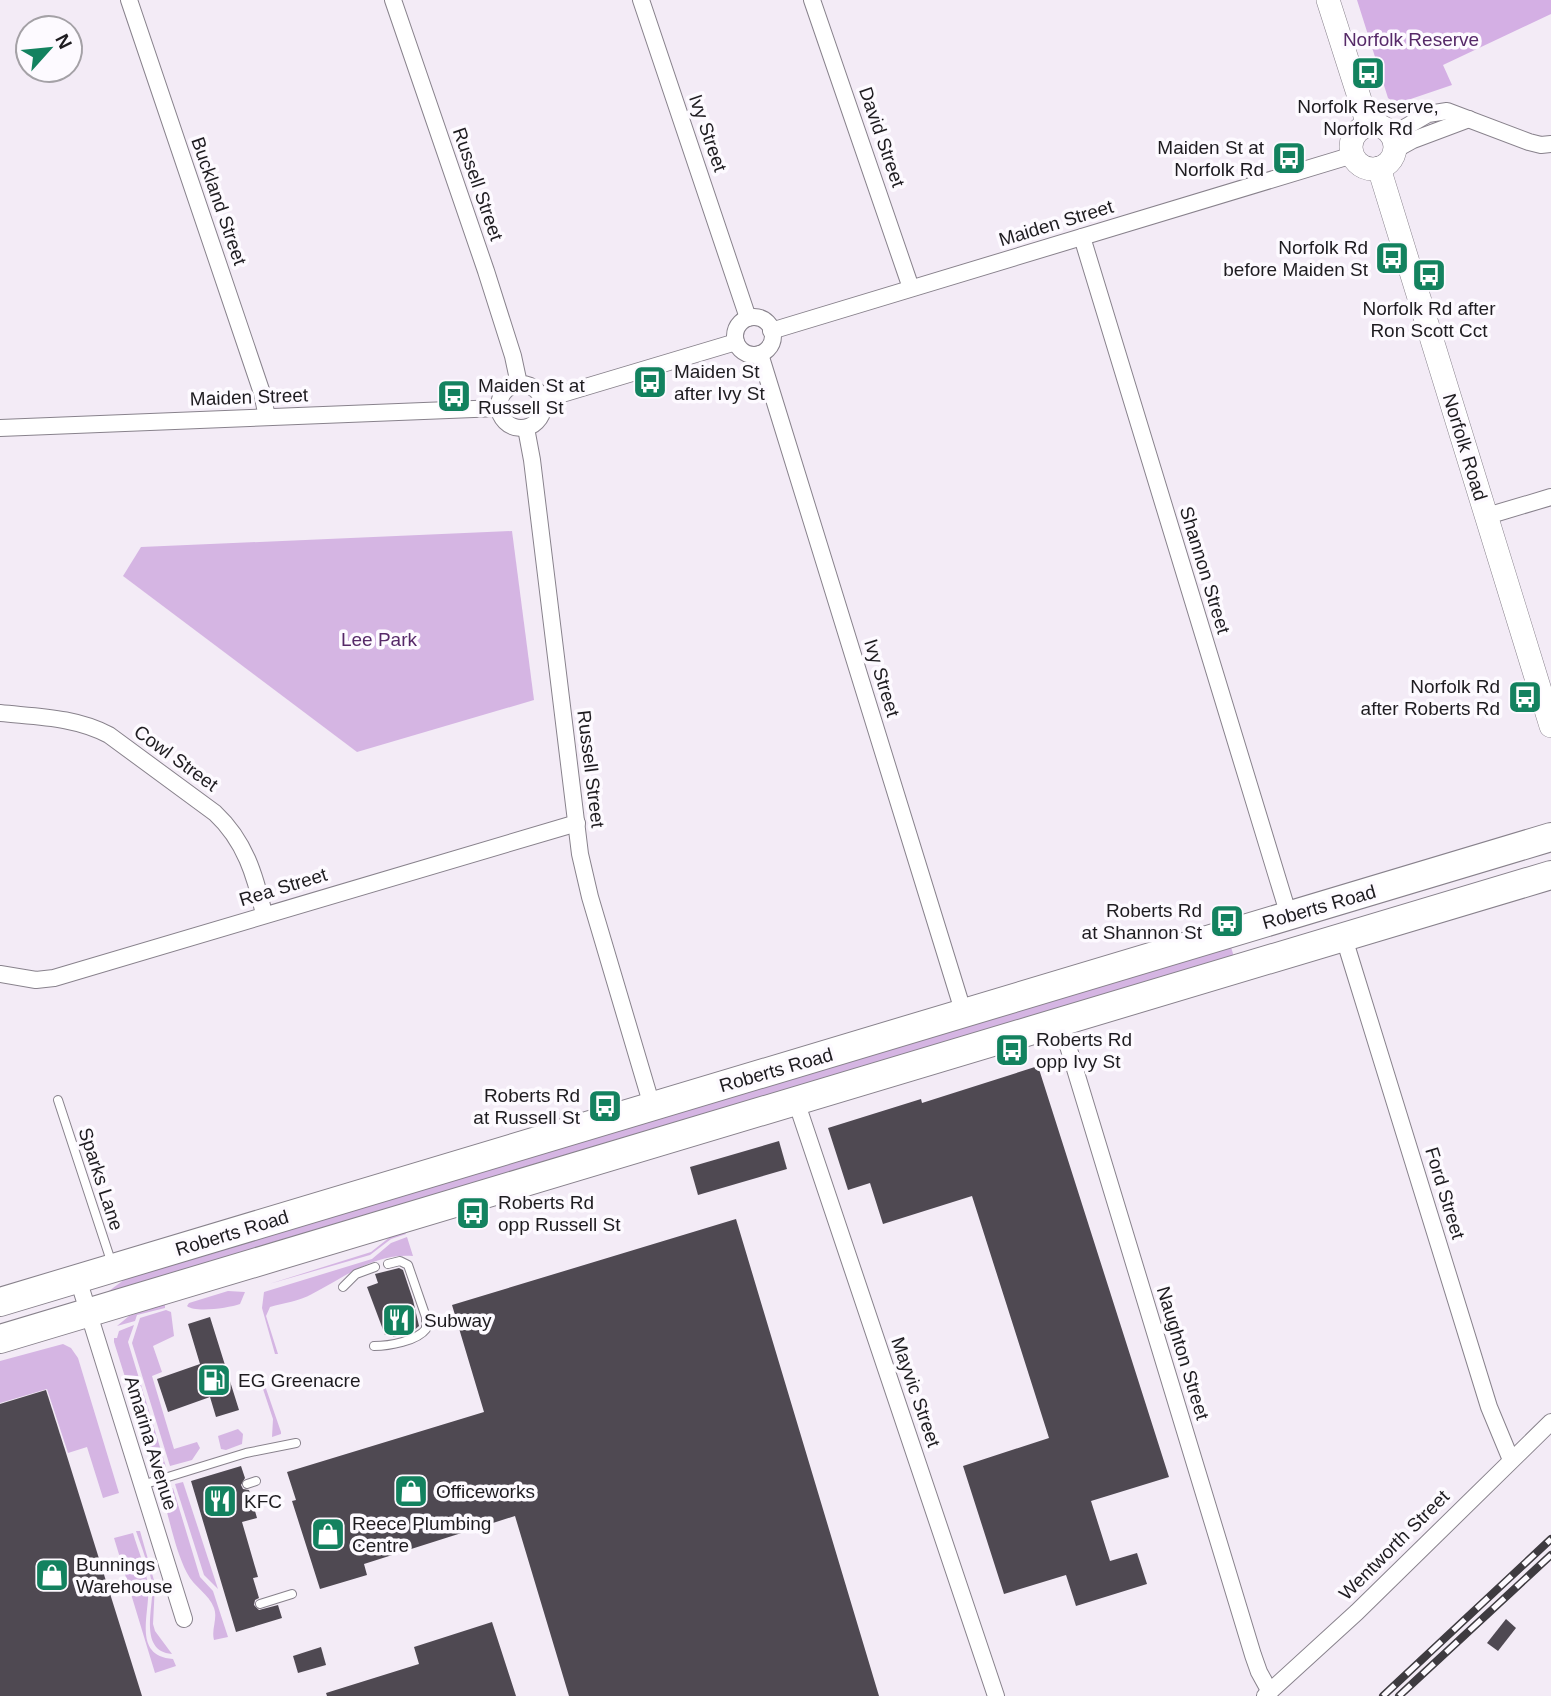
<svg xmlns="http://www.w3.org/2000/svg" width="1551" height="1696" font-family="Arial,sans-serif">
	<style>
		.green { fill: #d5b5e3 }
		.forest { fill: #d4afe4 }
		.building { fill: #4f4952 }
		.lines { fill: none; stroke-linecap: round; stroke-linejoin: round }
		.lane-casing { stroke: #88828c; stroke-width: 10 }
		.street-casing { stroke: #88828c; stroke-width: 18 }
		.secondary-casing { stroke: #88828c; stroke-width: 24 }
		.highway-casing { stroke: #88828c; stroke-width: 30 }
		.lane { stroke: #fff; stroke-width: 8 }
		.street { stroke: #fff; stroke-width: 16 }
		.secondary { stroke: #fff; stroke-width: 23 }
		.highway { stroke: #fff; stroke-width: 28 }
		.rail-casing { stroke: #3e3b40; stroke-width: 8 }
		.rail { stroke: #fdfaff; stroke-width: 5; stroke-dasharray: 16; stroke-linecap: butt }
		.labels { text-anchor: middle; dominant-baseline: central; stroke-width: 7; stroke-linejoin: round; paint-order: stroke }
		.park-label { font-size: 19px; fill: #562968; stroke: #fdfaff }
		.poi-label { font-size: 19px; fill: #1e1c20; stroke: #fdfaff; text-anchor: start }
		.street-label { font-size: 19px; fill: #1e1c20; stroke: #fdfaff }
	</style>
	<rect width="100%" height="100%" fill="#f3ebf6"/>
	<!-- green -->
	<g class="green">
		<polygon points="512,531 534,700 357,752 123,576 141,547"/>
		<polygon points="1231,947 1234,957 109,1294 109,1291 129,1276"/>
		<polygon points="405,1232 406,1234 391,1239 370,1255 269,1284 371,1252 390,1237"/>
		<path d="M407,1237L413,1256C374,1253 345,1277 312,1294C299,1301 284,1303 270,1307L266,1316L278,1354H275L262,1308L264,1292L372,1259L391,1243Z"/>
		<path d="M228,1291L245,1292L240,1304C229,1308 195,1313 187,1306L189,1303Z"/>
		<polygon points="160,1305 165,1305 165,1308 137,1315 135,1321 117,1326 129,1316"/>
		<polygon points="166,1310 171,1312 174,1336 153,1346 162,1372 152,1376 174,1449 197,1442 200,1448 192,1460 170,1466 132,1343 140,1318"/>
		<polygon points="134,1325 128,1342 166,1467 152,1463 114,1342 114,1338 117,1338 119,1331"/>
		<polygon points="63,1344 71,1348 78,1358 119,1493 103,1498 87,1447 68,1453 47,1389 0,1403 0,1361"/>
		<polygon points="262,1377 281,1432 281,1434 272,1437 273,1419 260,1380"/>
		<polygon points="238,1429 243,1434 242,1444 226,1450 221,1449 218,1436"/>
		<polygon points="183,1482 218,1589 204,1575 175,1484"/>
		<path d="M173,1488L200,1577L213,1591L228,1637L214,1640C211,1629 218,1619 214,1608C209,1594 194,1587 187,1573C175,1550 170,1520 162,1495Z"/>
		<path d="M136,1531H140L155,1584L153,1624L155,1631L172,1654C137,1651 155,1604 152,1584C149,1566 142,1548 136,1531Z"/>
		<path d="M133,1533C138,1550 146,1568 148,1586C151,1611 131,1656 173,1659L176,1666L155,1673L114,1538Z"/>
	</g>
	<!-- forest -->
	<polygon class="forest" points="1357,0 1551,0 1551,14 1443,65 1452,85 1396,104 1388,98"/>
	<!-- building -->
	<g class="building">
		<polygon points="1038,1066 1169,1477 1091,1501 1110,1561 1137,1553 1147,1584 1076,1606 1066,1575 1004,1594 963,1466 1049,1438 972,1196 883,1224 870,1183 848,1190 828,1128 921,1099 922,1103"/>
		<polygon points="779,1141 787,1169 698,1195 690,1167"/>
		<polygon points="736,1219 879,1696 569,1696 515,1516 364,1564 367,1575 320,1589 292,1501 296,1500 287,1472 484,1412 452,1305"/>
		<polygon points="399,1268 403,1270 413,1300 419,1326 412,1332 393,1337 392,1332 385,1335 367,1287 378,1283 375,1274"/>
		<polygon points="210,1317 239,1410 216,1417 210,1397 168,1412 157,1379 200,1364 188,1324"/>
		<polygon points="46,1390 66,1453 142,1696 0,1696 0,1404"/>
		<polygon points="241,1466 245,1478 241,1485 243,1489 249,1490 257,1518 242,1522 258,1577 253,1578 259,1598 255,1600 254,1605 259,1610 278,1605 282,1618 236,1632 191,1481"/>
		<polygon points="1506,1619 1516,1628 1498,1651 1487,1643"/>
		<polygon points="492,1622 516,1696 327,1696 326,1693 419,1664 414,1647"/>
		<polygon points="321,1647 326,1665 298,1673 293,1656"/>
	</g>
	<g class="lines">
		<!-- lane casing -->
		<g class="lane-casing">
			<g id="lane">
				<polyline points="58,1100 112,1264"/>
				<polyline points="343,1287 356,1274 375,1267"/>
				<path d="M374,1346C389,1346 417,1341 426,1329V1317L408,1265L400,1261L388,1264"/>
				<polyline points="247,1484 256,1481"/>
				<polyline points="142,1485 246,1453 296,1443"/>
				<polyline points="260,1604 292,1594"/>
			</g>
		</g>
		<!-- street casing -->
		<g class="street-casing">
			<g id="street">
				<polyline points="129,0 262,393 267,417"/>
				<polyline points="393,0 486,271 513,356 519,384"/>
				<polyline points="641,0 748,318"/>
				<polyline points="812,0 911,288"/>
				<polyline points="1392,135 1428,114 1447,111 1529,142 1541,145 1551,144"/>
				<polyline points="1395,150 1413,140 1469,119"/>
				<polyline points="1082,237 1289,916"/>
				<circle cx="754" cy="336" r="19"/>
				<polyline points="771,331 1353,155"/>
				<polyline points="760,354 964,1014"/>
				<circle cx="521" cy="406" r="22"/>
				<polyline points="542,400 736,342"/>
				<polyline points="0,428 499,408"/>
				<polyline points="526,428 532,460 580,854 590,897 652,1106"/>
				<polyline points="1487,516 1551,497"/>
				<path d="M0,713C38,717 75,717 109,735L215,813C245,841 255,875 264,914"/>
				<polyline points="1344,938 1489,1407 1511,1460"/>
				<polyline points="0,974 36,980 54,978 577,823"/>
				<polyline points="1061,1023 1253,1655 1259,1672 1270,1692"/>
				<polyline points="796,1101 996,1696"/>
				<polyline points="78,1279 184,1619"/>
				<polyline points="1265,1696 1357,1612 1551,1422"/>
			</g>
		</g>
		<!-- secondary casing -->
		<g class="secondary-casing">
			<g id="secondary">
				<polyline points="1328,0 1368,125"/>
				<circle cx="1373" cy="147" r="22"/>
				<polyline points="1379,168 1551,726"/>
			</g>
		</g>
		<!-- highway casing -->
		<g class="highway-casing">
			<g id="highway">
				<polyline points="0,1302 1551,837"/>
				<polyline points="0,1339 1551,875"/>
			</g>
		</g>
		<!-- lane -->
		<use href="#lane" class="lane"/>
		<!-- street -->
		<use href="#street" class="street"/>
		<!-- secondary -->
		<use href="#secondary" class="secondary"/>
		<!-- highway -->
		<use href="#highway" class="highway"/>
		<!-- rail casing -->
		<g class="rail-casing">
			<g id="rail">
				<polyline points="1383,1696 1551,1539"/>
				<polyline points="1399,1696 1551,1555"/>
			</g>
		</g>
		<!-- rail -->
		<use href="#rail" class="rail"/>
	</g>
	<!-- icons -->
	<defs>
		<g id="bus-square" transform="scale(1.75)"><rect x="-9" y="-9" width="18" height="18" rx="4" fill="#13825f" stroke="#fdfaff"/><path d="M-5-6H5V4H4V6H2V4H-2V6H-4V4H-5ZM-3.5-4V0h7V-4ZM-3.5 1.2v1.5H-2V1.2ZM2 1.2v1.5H3.5V1.2Z" fill="#fff"/></g>
		<g id="restaurant-square" transform="scale(1.75)"><rect x="-9" y="-9" width="18" height="18" rx="4" fill="#13825f" stroke="#fdfaff"/><path d="M-5-6h1v4h1v-4h1v4h1v-4h1v5L-1.5 .5V6h-2V.5L-5-1ZM5-6V6H3V1.5H1.5Q1.5-4 5-6Z" fill="#fff"/></g>
		<g id="fuel-square" transform="scale(1.75)"><rect x="-9" y="-9" width="18" height="18" rx="4" fill="#13825f" stroke="#fdfaff"/><path d="M-5.5-6h7V0h2V4h1.3V-2.5L3-4.5l.8-.8L6-3V5H2.5V1h-1V6h-7ZM-4.2-4.7v3.2H.2V-4.7Z" fill="#fff"/></g>
		<g id="shop-square" transform="scale(1.75)"><rect x="-9" y="-9" width="18" height="18" rx="4" fill="#13825f" stroke="#fdfaff"/><path d="M-5-2.5h2.3a2.7 3.5 0 0 1 5.4 0H5L5.5 6h-11ZM-1.5-2.5h3a1.5 2.3 0 0 0-3 0Z" fill="#fff"/></g>
	</defs>
	<g fill-rule="evenodd">
		<use href="#bus-square" x="1368" y="73"/>
		<use href="#bus-square" x="1289" y="158"/>
		<use href="#bus-square" x="1392" y="258"/>
		<use href="#bus-square" x="1429" y="275"/>
		<use href="#bus-square" x="650" y="382"/>
		<use href="#bus-square" x="454" y="396"/>
		<use href="#bus-square" x="1525" y="697"/>
		<use href="#bus-square" x="1227" y="921"/>
		<use href="#bus-square" x="1012" y="1050"/>
		<use href="#bus-square" x="605" y="1106"/>
		<use href="#bus-square" x="473" y="1213"/>
		<use href="#restaurant-square" x="399" y="1320"/>
		<use href="#fuel-square" x="214" y="1380"/>
		<use href="#shop-square" x="411" y="1491"/>
		<use href="#restaurant-square" x="220" y="1501"/>
		<use href="#shop-square" x="328" y="1534"/>
		<use href="#shop-square" x="52" y="1575"/>
	</g>
	<g class="labels">
		<!-- park labels -->
		<g class="park-label">
			<text x="1411" y="39">Norfolk Reserve</text>
			<text x="379" y="639">Lee Park</text>
		</g>
		<!-- poi labels -->
		<g class="poi-label">
			<text x="1368" y="106" text-anchor="middle">Norfolk Reserve,<tspan x="1368" dy="22">Norfolk Rd</tspan></text>
			<text x="1264" y="147" text-anchor="end">Maiden St at<tspan x="1264" dy="22">Norfolk Rd</tspan></text>
			<text x="1368" y="247" text-anchor="end">Norfolk Rd<tspan x="1368" dy="22">before Maiden St</tspan></text>
			<text x="1429" y="308" text-anchor="middle">Norfolk Rd after<tspan x="1429" dy="22">Ron Scott Cct</tspan></text>
			<text x="674" y="371">Maiden St<tspan x="674" dy="22">after Ivy St</tspan></text>
			<text x="478" y="385">Maiden St at<tspan x="478" dy="22">Russell St</tspan></text>
			<text x="1500" y="686" text-anchor="end">Norfolk Rd<tspan x="1500" dy="22">after Roberts Rd</tspan></text>
			<text x="1202" y="910" text-anchor="end">Roberts Rd<tspan x="1202" dy="22">at Shannon St</tspan></text>
			<text x="1036" y="1039">Roberts Rd<tspan x="1036" dy="22">opp Ivy St</tspan></text>
			<text x="580" y="1095" text-anchor="end">Roberts Rd<tspan x="580" dy="22">at Russell St</tspan></text>
			<text x="498" y="1202">Roberts Rd<tspan x="498" dy="22">opp Russell St</tspan></text>
			<text x="424" y="1320">Subway</text>
			<text x="238" y="1380">EG Greenacre</text>
			<text x="436" y="1491">Officeworks</text>
			<text x="244" y="1501">KFC</text>
			<text x="352" y="1523">Reece Plumbing<tspan x="352" dy="22">Centre</tspan></text>
			<text x="76" y="1564">Bunnings<tspan x="76" dy="22">Warehouse</tspan></text>
		</g>
		<!-- street labels -->
		<g class="street-label">
			<text transform="translate(708 133) rotate(71)">Ivy Street</text>
			<text transform="translate(882 137) rotate(71)">David Street</text>
			<text transform="translate(478 184) rotate(71)">Russell Street</text>
			<text transform="translate(219 201) rotate(71)">Buckland Street</text>
			<text transform="translate(1056 223) rotate(-17)">Maiden Street</text>
			<text transform="translate(249 397) rotate(-2)">Maiden Street</text>
			<text transform="translate(1465 447) rotate(73)">Norfolk Road</text>
			<text transform="translate(1205 570) rotate(73)">Shannon Street</text>
			<text transform="translate(882 678) rotate(73)">Ivy Street</text>
			<text transform="translate(176 758) rotate(36)">Cowl Street</text>
			<text transform="translate(591 769) rotate(83)">Russell Street</text>
			<text transform="translate(283 887) rotate(-17)">Rea Street</text>
			<text transform="translate(1319 907) rotate(-16)">Roberts Road</text>
			<text transform="translate(776 1070) rotate(-16)">Roberts Road</text>
			<text transform="translate(101 1179) rotate(72)">Sparks Lane</text>
			<text transform="translate(1445 1193) rotate(73)">Ford Street</text>
			<text transform="translate(232 1233) rotate(-17)">Roberts Road</text>
			<text transform="translate(1183 1353) rotate(73)">Naughton Street</text>
			<text transform="translate(916 1392) rotate(71)">Mayvic Street</text>
			<text transform="translate(151 1443) rotate(73)">Amarina Avenue</text>
			<text transform="translate(1394 1545) rotate(-45)">Wentworth Street</text>
		</g>
	</g>
	<!-- north arrow -->
	<g transform="translate(49 49) rotate(63)"><circle r="33" fill="#fdfaff" stroke="#a4a1a6" stroke-width="2"/>
	<path d="M0-5L12 26L0 18L-12 26Z" fill="#13825f"/>
	<text y="-10" font-size="19" font-weight="bold" text-anchor="middle" fill="#1e1c20">N</text>
	</g>
</svg>
